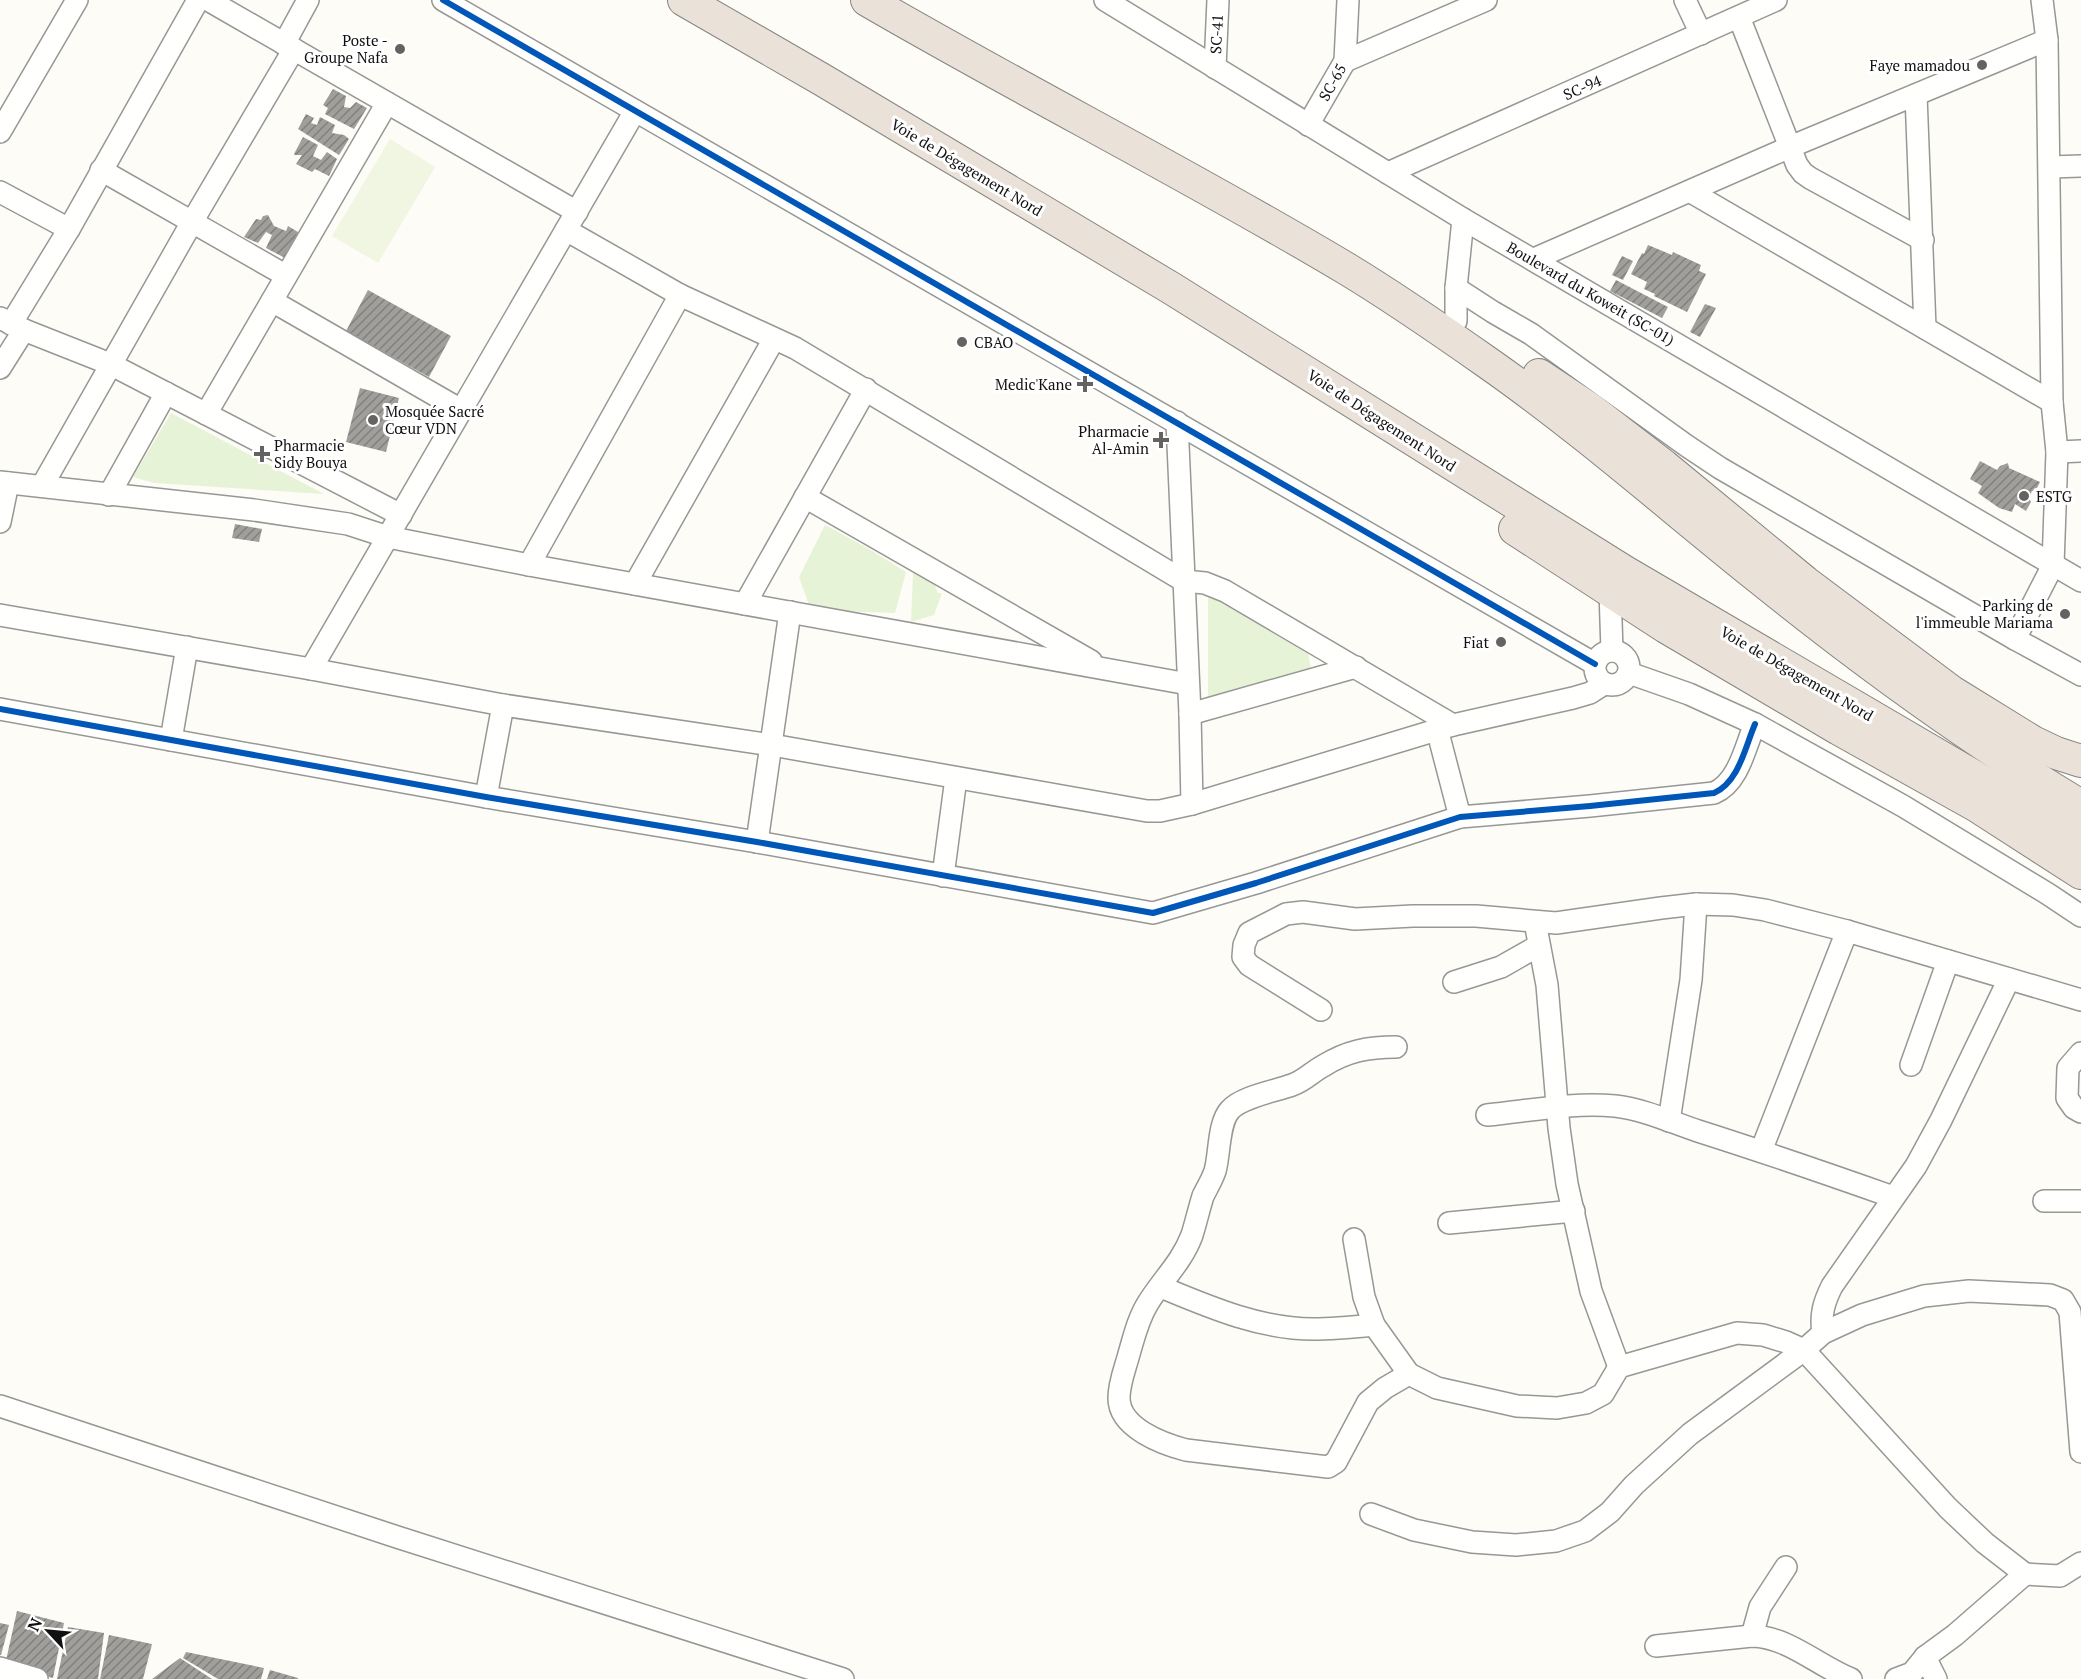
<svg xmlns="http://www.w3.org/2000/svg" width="2081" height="1679" font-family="'PT Serif',serif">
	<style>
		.park { fill: #e7f3d7 }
		.pitch { fill: #f0f6e1 }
		.building { fill: url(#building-hatch) }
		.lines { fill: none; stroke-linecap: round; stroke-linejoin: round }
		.minor-casing { stroke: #979795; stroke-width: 24 }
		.highway-casing { stroke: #858482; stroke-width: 34 }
		.minor { stroke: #fffffe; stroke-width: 21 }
		.highway { stroke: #eae1d8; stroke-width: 32 }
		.cycleway-casing { stroke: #fff; stroke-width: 10 }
		.cycleway { stroke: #0057b8; stroke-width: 6 }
		.poi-dot { fill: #646362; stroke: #fff; stroke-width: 2 }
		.labels { text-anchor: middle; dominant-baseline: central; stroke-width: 6; stroke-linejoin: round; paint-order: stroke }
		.street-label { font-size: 15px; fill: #111; stroke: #fff }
		.poi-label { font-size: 15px; fill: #111; stroke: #fff; text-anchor: end }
	</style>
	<defs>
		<pattern id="building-hatch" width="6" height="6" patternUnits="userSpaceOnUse" patternTransform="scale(1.5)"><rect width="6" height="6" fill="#a19f9c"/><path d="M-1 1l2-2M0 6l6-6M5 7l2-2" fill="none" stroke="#82807e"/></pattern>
	</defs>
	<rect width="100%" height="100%" fill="#fdfcf7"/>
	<!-- park -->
	<g class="park">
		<polygon points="171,413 324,494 154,483 133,477"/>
		<polygon points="825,525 869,549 906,572 895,613 838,611 809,605 799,577"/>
		<polygon points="913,573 932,579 938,593 942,593 934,615 911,622"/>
		<polygon points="1208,593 1307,647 1311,670 1208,697"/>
	</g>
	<!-- pitch -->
	<polygon class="pitch" points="390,139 435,167 378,263 332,236"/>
	<!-- building -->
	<g class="building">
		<polygon points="333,89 346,96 344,107 350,108 356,102 367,108 354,129 325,114 328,108 323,105"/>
		<polygon points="306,114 314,118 311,123 317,125 320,117 335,125 332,133 344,135 349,139 339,155 298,129"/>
		<polygon points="303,137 318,145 313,156 321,160 327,152 337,159 329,176 315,169 312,172 296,164 302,155 295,155 294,154"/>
		<polygon points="268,215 274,226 286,231 288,226 298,232 285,258 266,248 272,235 266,232 258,243 244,237 256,219 261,220 263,216"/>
		<polygon points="1648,245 1672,255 1673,252 1701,265 1699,271 1706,274 1687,312 1654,296 1655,294 1644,289 1647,282 1631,274 1642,253 1644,254"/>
		<polygon points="1622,256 1633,261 1623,280 1612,275"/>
		<polygon points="1616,280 1668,307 1662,318 1610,291"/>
		<polygon points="368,290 451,336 429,377 346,331"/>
		<polygon points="1705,304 1716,308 1700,337 1690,332"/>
		<polygon points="360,388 399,398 386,452 346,442"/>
		<polygon points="1980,461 1997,470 2000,466 2008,463 2009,468 2040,482 2036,490 2032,491 2029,498 2031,502 2026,511 2015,504 2012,512 1999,508 1978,493 1982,486 1970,479"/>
		<polygon points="235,524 262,529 259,542 232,538"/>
		<polygon points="17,1611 64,1623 53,1678 5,1665"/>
		<polygon points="0,1623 9,1625 1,1655 0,1655"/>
		<polygon points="68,1627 104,1633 98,1679 57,1679"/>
		<polygon points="109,1635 152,1644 143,1679 100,1679"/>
		<polygon points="186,1652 264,1668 261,1679 218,1679 183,1658"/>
		<polygon points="180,1658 212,1679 152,1679"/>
		<polygon points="270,1670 298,1678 298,1679 267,1679"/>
	</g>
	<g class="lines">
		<!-- minor casing -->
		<g class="minor-casing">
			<g id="minor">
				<polyline points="208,0 577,212"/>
				<polyline points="443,0 1595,664"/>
				<polyline points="1105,0 1463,219 2081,581"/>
				<polyline points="1685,0 1701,34"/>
				<polyline points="1739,17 1797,165 1803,173 1810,178 1923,240"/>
				<polyline points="284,44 308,0"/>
				<polyline points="1345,61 1486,0"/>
				<polyline points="1215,68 1218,0"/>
				<polyline points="1916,95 1925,328"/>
				<polyline points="1308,125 1345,61 1348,0"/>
				<polyline points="0,132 77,0"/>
				<polyline points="2050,167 2081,166"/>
				<polyline points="101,170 285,275"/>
				<polyline points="1388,173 1776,0"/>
				<polyline points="0,192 69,229"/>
				<polyline points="1691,192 2052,402"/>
				<polyline points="566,230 680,295 795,348 1184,581 1205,583 1225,591 1453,725"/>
				<polyline points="1534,259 1790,147 2047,40"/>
				<polyline points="1456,288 1493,312 1531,334 1687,446 1720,468 2015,639 2081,675"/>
				<polyline points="272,301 461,410"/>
				<polyline points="0,318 24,330 110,364 401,515"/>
				<polyline points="1456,321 1456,288 1463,219"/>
				<polyline points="11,324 69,229 198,0"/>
				<polyline points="0,368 24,330"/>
				<polyline points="206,414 387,103"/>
				<polyline points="1177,422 1190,714 1192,804"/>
				<polyline points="2057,452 2081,451"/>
				<polyline points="0,482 254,510 348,524 388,537 529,565 1188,684"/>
				<polyline points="42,486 192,222 294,49"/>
				<polyline points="109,495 166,393"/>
				<polyline points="805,497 1091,661"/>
				<polyline points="0,522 8,483"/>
				<polyline points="529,565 680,295"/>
				<polyline points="635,584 774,339"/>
				<polyline points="1610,591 1612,651"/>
				<polyline points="745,604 866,389"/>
				<polyline points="0,615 311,669 503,705 772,745 1147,811 1160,811 1192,804 1453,725 1573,698 1590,693 1604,684"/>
				<polyline points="2015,639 2053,565 2057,452 2052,402 2047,40 2042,0"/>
				<circle cx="1612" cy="668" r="17"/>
				<polyline points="311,669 635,111"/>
				<polyline points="1629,673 1689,694 1755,724 1903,806 2048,894 2081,916"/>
				<path d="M0,709L486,797L757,842L1153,913L1256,883L1460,817L1590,806L1714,793C1739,782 1745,747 1755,724"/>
				<polyline points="1190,714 1356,667"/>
				<polyline points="1437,729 1460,817"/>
				<polyline points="171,740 187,647"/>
				<polyline points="486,797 503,705"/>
				<polyline points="757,842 790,612"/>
				<polyline points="943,876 956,778"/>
				<polyline points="1535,922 1547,985 1559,1128 1567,1184 1591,1291 1619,1367"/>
				<polyline points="1454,982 1501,967 1538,946"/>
				<polyline points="1321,1010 1249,965 1243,957 1244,945 1249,933 1286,914 1303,912 1355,919 1413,916 1476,916 1556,923 1661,908 1696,904 1733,905 1765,910 1847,931 2081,1000"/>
				<path d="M1396,1047C1368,1047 1347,1051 1323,1066C1312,1072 1304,1081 1292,1085C1275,1091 1241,1097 1230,1110C1218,1123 1220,1154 1215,1171C1212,1180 1207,1188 1203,1196C1199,1209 1196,1222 1192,1235C1182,1262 1162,1280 1148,1303C1138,1319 1134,1337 1129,1354C1125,1369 1119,1383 1119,1398C1119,1428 1163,1444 1186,1450L1328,1467L1336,1462L1368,1402L1385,1388L1409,1374"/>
				<polyline points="2081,1053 2068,1068 2067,1098 2074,1108 2081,1112"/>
				<polyline points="1911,1065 1948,961"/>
				<path d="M1487,1115C1529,1111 1572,1102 1615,1106C1643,1109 1671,1122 1698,1131C1764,1152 1828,1174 1893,1197"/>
				<polyline points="1669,1121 1691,980 1696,904"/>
				<polyline points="1761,1151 1847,931"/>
				<polyline points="2044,1201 2081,1201"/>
				<polyline points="1449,1223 1574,1211"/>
				<polyline points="1354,1239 1364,1297 1374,1325 1409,1374 1437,1388 1517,1406 1557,1408 1586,1403 1603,1394 1619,1367 1737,1333 1763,1335 1786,1342 1804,1350 1948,1508 1985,1543 2025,1574 2060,1576 2081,1563"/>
				<path d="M1161,1287C1209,1307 1260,1329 1313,1329C1333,1329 1354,1327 1374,1325"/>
				<path d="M1823,1333C1820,1315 1824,1302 1832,1286L1916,1166L1941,1120L2009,979"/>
				<polyline points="0,1406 397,1537 843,1679"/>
				<polyline points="1371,1514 1414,1530 1472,1542 1516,1545 1556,1541 1585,1531 1610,1512 1634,1485 1690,1434 1804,1350 1823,1333 1862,1315 1924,1296 1969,1291 2050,1295 2063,1300 2070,1312 2081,1452"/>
				<polyline points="1752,1636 1760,1607 1786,1567"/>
				<path d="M1656,1646L1752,1636C1789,1637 1818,1666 1851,1679"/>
				<polyline points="1925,1657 1936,1679"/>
				<polyline points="0,1668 37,1679"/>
				<polyline points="1896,1679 1912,1673 1925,1657 1955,1635 2025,1574"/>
			</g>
		</g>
		<!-- highway casing -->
		<g class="highway-casing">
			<g id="highway">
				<polyline points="684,0 821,79 1171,288 1625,572 2081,839"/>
				<path d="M867,0C1025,92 1190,175 1347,269C1395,298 1441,330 1488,363C1582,429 1668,505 1758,577C1861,660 1967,738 2081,806"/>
				<polyline points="1539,375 1590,409 1664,466 1805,582 1952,692 2033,742 2056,753 2081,761"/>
				<polyline points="1515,529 1666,627 1839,729 1977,806 2081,873"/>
			</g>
		</g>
		<!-- minor -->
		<use href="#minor" class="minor"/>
		<!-- highway -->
		<use href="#highway" class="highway"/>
		<!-- cycleway casing -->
		<g class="cycleway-casing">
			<g id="cycleway">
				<polyline points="443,0 1595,664"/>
				<path d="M0,709L486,797L757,842L1153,913L1256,883L1460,817L1590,806L1714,793C1739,782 1745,747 1755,724"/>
			</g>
		</g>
		<!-- cycleway -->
		<use href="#cycleway" class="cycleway"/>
	</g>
	<!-- markers -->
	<g class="poi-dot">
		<circle cx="400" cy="49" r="6"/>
		<circle cx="1982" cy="65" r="6"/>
		<circle cx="962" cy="342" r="6"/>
		<path d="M1082 375h6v6h6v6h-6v6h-6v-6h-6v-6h6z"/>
		<circle cx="373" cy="420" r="6"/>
		<path d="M1158 431h6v6h6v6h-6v6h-6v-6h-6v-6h6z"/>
		<path d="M259 445h6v6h6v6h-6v6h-6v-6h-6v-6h6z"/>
		<circle cx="2024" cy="496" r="6"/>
		<circle cx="2065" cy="614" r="6"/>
		<circle cx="1501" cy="642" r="6"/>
	</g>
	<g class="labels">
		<!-- street labels -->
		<g class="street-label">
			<text transform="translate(1216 34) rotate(-87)">SC-41</text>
			<text transform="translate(1332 82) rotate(-61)">SC-65</text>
			<text transform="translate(1582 87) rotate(-24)">SC-94</text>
			<text transform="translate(967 167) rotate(31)">Voie de Dégagement Nord</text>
			<text transform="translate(1591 293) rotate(30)">Boulevard du Koweit (SC-01)</text>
			<text transform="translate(1382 420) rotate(33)">Voie de Dégagement Nord</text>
			<text transform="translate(1797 673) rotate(30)">Voie de Dégagement Nord</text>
		</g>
		<!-- poi labels -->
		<g class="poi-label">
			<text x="388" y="40">Poste -<tspan x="388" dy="17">Groupe Nafa</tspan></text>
			<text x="1970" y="65">Faye mamadou</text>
			<text x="974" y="342" text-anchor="start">CBAO</text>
			<text x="1072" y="384">Medic'Kane</text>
			<text x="385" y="411" text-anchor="start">Mosquée Sacré<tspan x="385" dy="17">Cœur VDN</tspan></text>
			<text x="1149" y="431">Pharmacie<tspan x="1149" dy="17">Al-Amin</tspan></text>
			<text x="274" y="445" text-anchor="start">Pharmacie<tspan x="274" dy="17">Sidy Bouya</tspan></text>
			<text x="2036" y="496" text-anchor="start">ESTG</text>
			<text x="2053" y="605">Parking de<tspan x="2053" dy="17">l'immeuble Mariama</tspan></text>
			<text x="1489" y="642">Fiat</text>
		</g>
	</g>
	<!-- north arrow -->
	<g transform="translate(48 1631) rotate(296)" stroke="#ffffff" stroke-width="4.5" paint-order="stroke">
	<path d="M0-4.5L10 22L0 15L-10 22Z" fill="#111111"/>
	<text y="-9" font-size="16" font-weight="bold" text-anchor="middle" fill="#111111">N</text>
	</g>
</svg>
